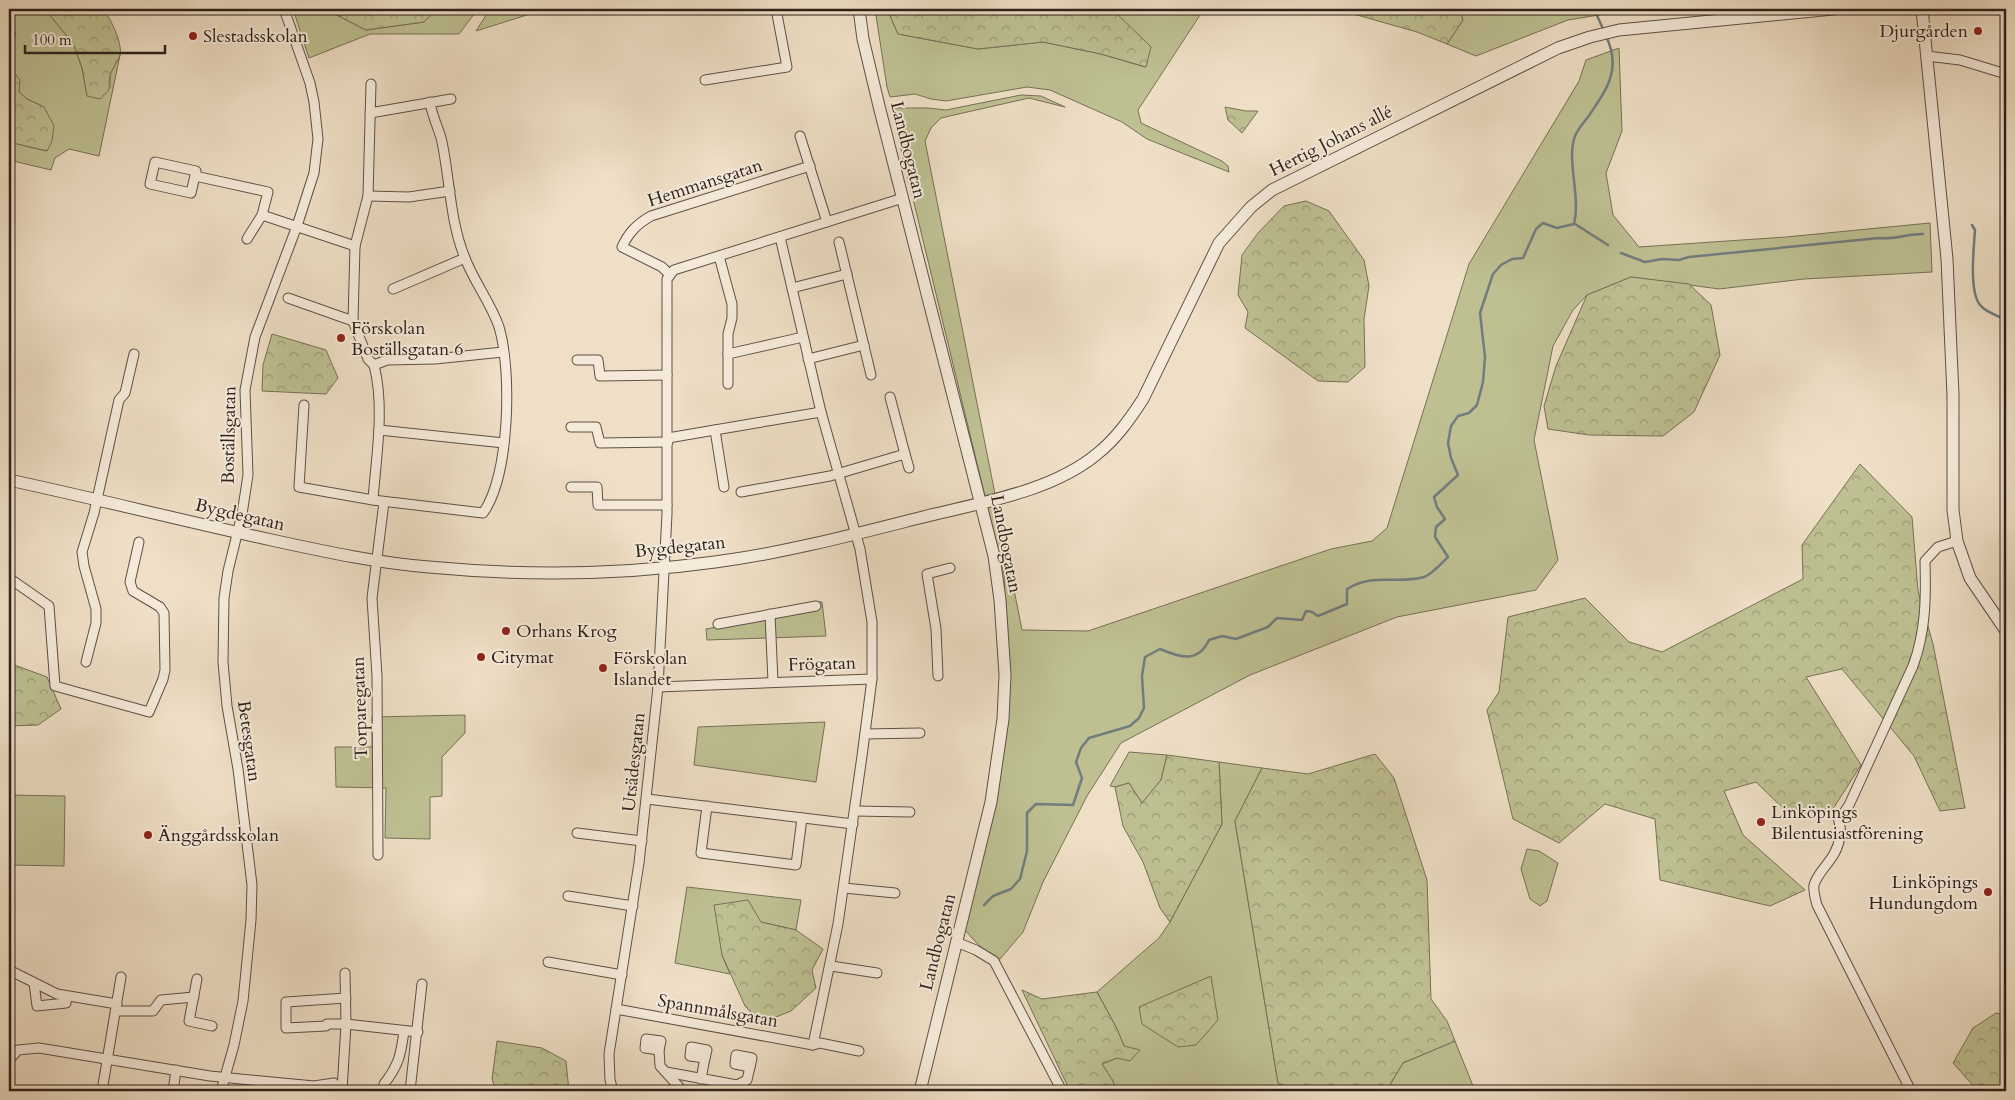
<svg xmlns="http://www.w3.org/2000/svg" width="2015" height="1100" font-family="Cardo,serif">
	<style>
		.green { fill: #bec092; stroke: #767057 }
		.forest { fill: url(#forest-crowns); stroke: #767057 }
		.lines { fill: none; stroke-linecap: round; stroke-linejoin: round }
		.stream { stroke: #717d7e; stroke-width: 2.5 }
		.minor-casing { stroke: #5e5046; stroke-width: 11 }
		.tertiary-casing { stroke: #5e5046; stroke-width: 13 }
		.minor { stroke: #f5eada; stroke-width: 9 }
		.tertiary { stroke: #f5eada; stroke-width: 11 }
		.poi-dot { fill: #8f2418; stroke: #f5eada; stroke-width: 2 }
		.labels { text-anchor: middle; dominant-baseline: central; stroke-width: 4; stroke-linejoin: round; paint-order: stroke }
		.poi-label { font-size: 18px; fill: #2d211c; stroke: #f5eada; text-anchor: start }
		.street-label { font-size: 18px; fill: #2d211c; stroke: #f5eada }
	</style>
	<defs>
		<pattern id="forest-crowns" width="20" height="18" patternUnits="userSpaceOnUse" patternTransform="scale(1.25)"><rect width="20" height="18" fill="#bec092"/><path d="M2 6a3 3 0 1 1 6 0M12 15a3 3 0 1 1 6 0" fill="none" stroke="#9b9c76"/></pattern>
	</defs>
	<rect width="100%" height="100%" fill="#efdfc6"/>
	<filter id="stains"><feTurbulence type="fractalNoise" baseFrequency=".004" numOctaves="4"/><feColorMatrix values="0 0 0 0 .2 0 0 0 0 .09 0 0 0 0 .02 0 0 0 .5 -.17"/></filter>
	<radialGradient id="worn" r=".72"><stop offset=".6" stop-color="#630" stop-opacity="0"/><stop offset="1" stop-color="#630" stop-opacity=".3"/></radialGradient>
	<!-- green -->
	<g class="green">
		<polygon points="9,9 45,9 74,45 82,68 87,96 110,87 110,74 120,55 99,156 69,149 55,158 51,170 9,160 9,142 47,151 44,107 27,99 18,92 9,66 9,55 16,33 9,23"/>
		<polygon points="293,9 325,9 366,30 424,22 437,9 478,9 459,34 370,34 309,58"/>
		<polygon points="490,9 546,9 476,31"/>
		<polygon points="875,9 887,9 898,34 978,49 1043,42 1101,54 1145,67 1115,9 1204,9 1138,110 1141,123 1222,161 1228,166 1229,172 1147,139 1122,122 1050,90 1027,87 946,101 931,99 915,94 890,97 887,87"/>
		<polygon points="1459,9 1603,9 1605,14 1568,20 1476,56 1447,44 1463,20"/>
		<polygon points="1619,48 1622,131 1606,173 1613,215 1639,247 1786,237 1930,223 1932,272 1804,279 1719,289 1631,277 1587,295 1573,310 1553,346 1534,440 1558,560 1536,590 1397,617 1250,675 1121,743 1087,796 1043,882 1023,932 1000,959 983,950 965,930 992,818 1007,656 1004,575 893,116 893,108 928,108 946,110 1021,95 1041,96 1065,107 1029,98 941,118 931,128 925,141 1022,630 1088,631 1331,549 1372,541 1387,528 1469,264 1579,81 1586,60"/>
		<polygon points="818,602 822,602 826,636 707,640 706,629 819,609"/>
		<polygon points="465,715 465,733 442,757 442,796 430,797 430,839 385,838 386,788 336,787 335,747 372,747 372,717"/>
		<polygon points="825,722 816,782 694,765 698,727"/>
		<polygon points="1129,752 1167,755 1161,780 1142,803 1129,783 1115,787 1110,786"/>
		<polygon points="1219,762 1262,768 1235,821 1278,1083 1292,1091 1116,1091 1113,1081 1102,1064 1117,1058 1124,1046 1117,1029 1097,992 1159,938 1170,922 1222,824"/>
		<polygon points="9,795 65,796 64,866 9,865"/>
		<polygon points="1527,849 1539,851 1558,863 1547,901 1540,906 1530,899 1521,869"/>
		<polygon points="687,887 801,900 796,930 761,922 722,955 730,974 675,963"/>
		<polygon points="1455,1041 1475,1091 1386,1091 1403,1063"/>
	</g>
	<!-- forest -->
	<g class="forest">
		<path d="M45,9H103C110,17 123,44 120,55C118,61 113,67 111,73C106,88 115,86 100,99L87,96L82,68L74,45Z"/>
		<polygon points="325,9 437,9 424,22 366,30"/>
		<polygon points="887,9 1115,9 1118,15 1151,47 1146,67 1101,54 1043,42 978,49 898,34"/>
		<polygon points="1347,9 1459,9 1463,20 1447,44 1417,32 1350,13"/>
		<polygon points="9,66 20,80 19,92 27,99 44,107 54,126 52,141 47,151 9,142"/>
		<polygon points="1225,107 1246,111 1258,111 1242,133 1228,120"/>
		<polygon points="1306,201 1329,211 1364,260 1369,286 1364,319 1365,367 1348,382 1318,381 1245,328 1248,312 1238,295 1242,255 1258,233 1284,206"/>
		<polygon points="1631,277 1689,284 1711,305 1720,355 1694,412 1663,436 1589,435 1548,429 1544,406 1556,366 1587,295"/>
		<polygon points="272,334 326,350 338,378 326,394 262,391 263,365"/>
		<polygon points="1860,464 1912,517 1918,591 1933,644 1965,808 1940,811 1914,756 1842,669 1806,677 1861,765 1833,809 1791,816 1756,782 1724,791 1743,835 1805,890 1770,906 1660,880 1655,819 1605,804 1559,843 1513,819 1487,710 1499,692 1508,617 1585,598 1629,642 1662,652 1803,579 1802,545"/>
		<polygon points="9,663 47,677 61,709 38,725 9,726"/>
		<polygon points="1375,754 1394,778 1427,880 1431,999 1447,1021 1455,1041 1403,1063 1386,1091 1292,1091 1278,1083 1235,821 1262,768 1308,774"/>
		<polygon points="1167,755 1219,762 1222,824 1170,922 1160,908 1143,862 1123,826 1115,787 1129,783 1142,803 1161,780"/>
		<polygon points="748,900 761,922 796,930 823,949 812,970 816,988 791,1011 761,1023 745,1006 722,955 714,905"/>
		<polygon points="1211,976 1218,1020 1196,1045 1178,1047 1142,1024 1139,1007"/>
		<polygon points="1022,990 1042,999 1097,992 1117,1029 1124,1046 1140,1050 1130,1061 1117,1058 1102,1064 1113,1081 1116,1091 1070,1091"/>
		<polygon points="1996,1013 2006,1015 2006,1091 1978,1091 1953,1063 1973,1028"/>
		<polygon points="497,1041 542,1048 566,1061 569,1091 496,1091 492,1079"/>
	</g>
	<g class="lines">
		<!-- stream -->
		<g class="stream">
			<polyline points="1594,9 1604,31"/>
			<polyline points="1575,224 1608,245"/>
			<path d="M1972,225L1975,230C1974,247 1968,296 1982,307C1988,313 1999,316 2006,320"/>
			<path d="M1621,253L1645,262L1662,259L1679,260L1689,257L1879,238C1895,240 1906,234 1923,234"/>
			<path d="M984,905L993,896L1011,889L1020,879L1027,851V813L1036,804L1073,805L1082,778L1076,762L1081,748L1089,738L1130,726L1139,718L1144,708L1142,676L1145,657L1160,649C1179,657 1198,664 1209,640L1222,636L1236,639L1268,627L1277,618L1302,620L1306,611L1312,612L1318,616L1347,604V589C1375,572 1395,585 1424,577C1430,576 1443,562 1448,557L1435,537L1436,527L1445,519L1437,507L1434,497L1458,475L1451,458L1448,443L1451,426L1458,416L1469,413L1477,405L1483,382L1485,357L1480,313L1493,274L1501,265L1512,259L1523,258L1536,229L1543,223L1557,228L1574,224C1581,196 1566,160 1575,136C1578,129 1584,122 1588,117C1607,89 1622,69 1606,36"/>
		</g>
		<!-- minor casing -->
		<g class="minor-casing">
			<g id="minor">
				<polyline points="1927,56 1960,60 2006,74"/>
				<polyline points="705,80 787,67 776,9"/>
				<polyline points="371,84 368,196 355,246 353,321 368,359 374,365"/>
				<polyline points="370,113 451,99"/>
				<polyline points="800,136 827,222"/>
				<polygon points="155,162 196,171 191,193 150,184"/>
				<polyline points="195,176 268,192 262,215 355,246"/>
				<polyline points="368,196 409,197 450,191"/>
				<polyline points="780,237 821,412 860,549 872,622 872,679 862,756 838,924 813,1045"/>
				<polyline points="247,239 262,215"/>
				<polyline points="839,242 871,375"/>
				<polyline points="719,256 732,304 732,318 728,334 728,384"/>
				<path d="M669,274L662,267L622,247C629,232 637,224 651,216L810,166"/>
				<polyline points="792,288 847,274"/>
				<polyline points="393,289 465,258"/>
				<polyline points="288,298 353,321"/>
				<polyline points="728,354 803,337"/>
				<polyline points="808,359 864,345"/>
				<polyline points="577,360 598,360 600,376 667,375"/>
				<polyline points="374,365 387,360 435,359 503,352"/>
				<polyline points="890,397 905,454"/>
				<path d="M304,405L299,487L373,500L483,513C510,476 512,370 499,327C491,303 474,282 465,258C450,222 450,180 442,142C439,128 432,117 430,102"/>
				<polyline points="571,427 596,427 600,443 668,442"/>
				<polyline points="379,430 504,443"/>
				<polyline points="715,430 724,487"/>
				<polyline points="668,438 821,412"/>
				<polyline points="571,487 597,487 598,505 667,505"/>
				<polyline points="741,492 830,476 905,454 909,468"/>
				<path d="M373,500C376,457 385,408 374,365"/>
				<polyline points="9,578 49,606 55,686 149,712 163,679 165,670 164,613 160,607 133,591 130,582 139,542"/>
				<polyline points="770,614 773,682"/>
				<polyline points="718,624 816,606"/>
				<polyline points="86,662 96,623 96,609 84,566 82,552 94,513 119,400 125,393 134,354"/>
				<polyline points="938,676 936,629 927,574 950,568"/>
				<polyline points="658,687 872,679"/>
				<polyline points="865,734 920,733"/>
				<polyline points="647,799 853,824"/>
				<polyline points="707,806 701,853 796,865 802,818"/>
				<polyline points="855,811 910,812"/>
				<polyline points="577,833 642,841"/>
				<polyline points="378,855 377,676 372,598 384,502"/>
				<polyline points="844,888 895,893"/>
				<polyline points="568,896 633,906"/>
				<polyline points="956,942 976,950 994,961 1062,1091"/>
				<polyline points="548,962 622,975"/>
				<polyline points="831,966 877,973"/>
				<polyline points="9,970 57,994 117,1004"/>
				<polyline points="197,979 189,1021 212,1026"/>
				<polyline points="34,983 37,1006 66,1003 67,997"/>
				<polyline points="346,998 286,1002 286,1028 326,1026 327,1024 346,1024 418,1032"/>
				<polyline points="616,1009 813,1045 820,1043 859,1051"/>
				<polyline points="116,1011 153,1011 161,1000 194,997"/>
				<polygon points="646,1039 661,1041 659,1050 645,1048"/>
				<polygon points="691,1047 707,1050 705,1058 690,1056"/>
				<polyline points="659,1050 660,1066 680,1088"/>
				<polygon points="736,1055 752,1058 750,1067 735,1064"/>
				<polyline points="9,1060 18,1050 39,1048 210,1076 314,1086 334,1083"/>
				<polyline points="666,1072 737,1085 747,1080 750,1067"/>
				<polyline points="701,1079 705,1058"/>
				<path d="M384,1084C399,1065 401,1054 404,1031"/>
				<polyline points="102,1091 121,977"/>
				<polyline points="173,1091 176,1070"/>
				<polyline points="221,1091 234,1045 243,1001 251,920 252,885 238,769 227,706 223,662 224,598 228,571 242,514 248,475 245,390 255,337 297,226 314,173 318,139 314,102 310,83 284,9"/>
				<polyline points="342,1091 346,1024 345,973"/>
				<polyline points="410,1091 422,984"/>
				<polyline points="613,1091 610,1080 609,1054 639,863 658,687 667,514 667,279 674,270 903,198"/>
				<path d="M1911,1091L1817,905C1815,898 1813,891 1814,885C1819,868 1837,860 1840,836C1842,830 1839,823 1838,817L1843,814L1849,805L1913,666C1926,631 1926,597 1925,561L1938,547L1957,541"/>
			</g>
		</g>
		<!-- tertiary casing -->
		<g class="tertiary-casing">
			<g id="tertiary">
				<polyline points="859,9 863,39 879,106 994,556 1000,600 1005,675 1003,719 991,802 920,1091"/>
				<polyline points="1922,9 1947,259 1953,395 1953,510 1957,541 1970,578 2006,631"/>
				<path d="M9,480C98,499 187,522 276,541C327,552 378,563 429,567C524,576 621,575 715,562C784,553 852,535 919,518C977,503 1050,493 1097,454C1116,439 1130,419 1143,399L1219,243L1251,207L1272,190L1558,48L1590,37L1619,30L1833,9"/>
			</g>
		</g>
		<!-- minor -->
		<use href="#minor" class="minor"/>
		<!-- tertiary -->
		<use href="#tertiary" class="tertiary"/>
	</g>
	<!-- markers -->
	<g class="poi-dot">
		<circle cx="1978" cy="31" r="5"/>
		<circle cx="193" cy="36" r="5"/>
		<circle cx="341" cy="338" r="5"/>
		<circle cx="506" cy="631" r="5"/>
		<circle cx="481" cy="657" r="5"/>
		<circle cx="603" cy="668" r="5"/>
		<circle cx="1761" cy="822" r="5"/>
		<circle cx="148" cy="835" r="5"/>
		<circle cx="1988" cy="892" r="5"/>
	</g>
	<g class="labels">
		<!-- poi labels -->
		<g class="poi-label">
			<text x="1968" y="31" text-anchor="end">Djurgården</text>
			<text x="203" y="36">Slestadsskolan</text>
			<text x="351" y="328">Förskolan<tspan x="351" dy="21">Boställsgatan 6</tspan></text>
			<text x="516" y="631">Orhans Krog</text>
			<text x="491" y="657">Citymat</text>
			<text x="613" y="658">Förskolan<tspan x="613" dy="21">Islandet</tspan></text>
			<text x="1771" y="812">Linköpings<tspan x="1771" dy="21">Bilentusiastförening</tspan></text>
			<text x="158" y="835">Änggårdsskolan</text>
			<text x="1978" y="882" text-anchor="end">Linköpings<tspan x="1978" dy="21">Hundungdom</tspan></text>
		</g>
		<!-- street labels -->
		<g class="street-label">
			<text transform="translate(1331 141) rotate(-27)">Hertig Johans allé</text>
			<text transform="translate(908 150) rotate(76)">Landbogatan</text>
			<text transform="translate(705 183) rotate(-18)">Hemmansgatan</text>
			<text transform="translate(229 435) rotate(-89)">Boställsgatan</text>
			<text transform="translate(240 515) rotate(13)">Bygdegatan</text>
			<text transform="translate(1006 544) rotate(79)">Landbogatan</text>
			<text transform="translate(680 547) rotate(-6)">Bygdegatan</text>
			<text transform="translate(822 664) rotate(-2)">Frögatan</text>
			<text transform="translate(360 708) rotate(-92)">Torparegatan</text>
			<text transform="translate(249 741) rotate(82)">Betesgatan</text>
			<text transform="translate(634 762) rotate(-84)">Utsädesgatan</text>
			<text transform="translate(938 942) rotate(-76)">Landbogatan</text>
			<text transform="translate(718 1011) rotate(10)">Spannmålsgatan</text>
		</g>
	</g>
	<!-- margin -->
	<rect width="2015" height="1100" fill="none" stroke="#efdfc6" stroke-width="30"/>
	<rect x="10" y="10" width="1995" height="1080" fill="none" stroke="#2d211c" stroke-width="2.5"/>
	<rect x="15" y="15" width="1985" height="1070" fill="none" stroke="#2d211c"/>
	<!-- scale -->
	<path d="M25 45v8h140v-8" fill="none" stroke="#2d211c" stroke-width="2.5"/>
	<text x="32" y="45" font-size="15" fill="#2d211c" stroke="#f5eada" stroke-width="4" paint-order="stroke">100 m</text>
	<rect width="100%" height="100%" filter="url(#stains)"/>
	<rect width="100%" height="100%" fill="url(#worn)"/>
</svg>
